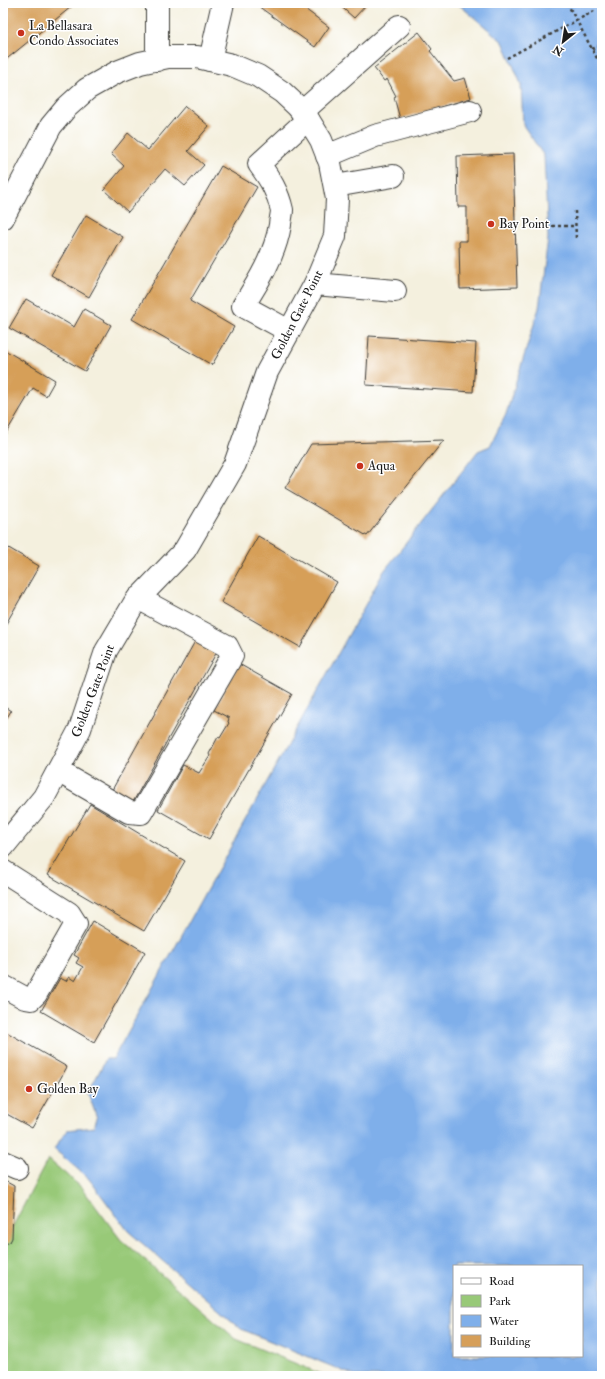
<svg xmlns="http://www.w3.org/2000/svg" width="605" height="1379" font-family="'IM FELL Double Pica',serif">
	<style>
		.green { fill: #98c978; stroke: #5a724a }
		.water { fill: #7fafea; stroke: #4e6683; fill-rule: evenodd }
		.building { fill: #d69f59 }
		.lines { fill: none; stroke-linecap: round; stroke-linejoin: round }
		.minor-casing { stroke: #3c3c39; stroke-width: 24 }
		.path { stroke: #3c3c39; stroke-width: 2.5; stroke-dasharray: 3 3; stroke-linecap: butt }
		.minor { stroke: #fff; stroke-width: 22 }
		.poi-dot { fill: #c8321e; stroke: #fff; stroke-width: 1.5 }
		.labels { text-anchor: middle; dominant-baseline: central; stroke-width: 3; stroke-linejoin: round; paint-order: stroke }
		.poi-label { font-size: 13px; fill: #1c1c1c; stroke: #fff; text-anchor: start }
		.street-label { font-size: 13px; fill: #1c1c1c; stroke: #fff }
	</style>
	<rect width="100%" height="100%" fill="#fff"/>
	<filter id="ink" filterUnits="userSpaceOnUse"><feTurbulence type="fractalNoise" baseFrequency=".025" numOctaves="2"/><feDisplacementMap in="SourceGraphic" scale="8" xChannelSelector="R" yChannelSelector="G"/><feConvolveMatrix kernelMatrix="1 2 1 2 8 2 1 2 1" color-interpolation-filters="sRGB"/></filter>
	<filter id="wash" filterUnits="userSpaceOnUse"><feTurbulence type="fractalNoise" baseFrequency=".012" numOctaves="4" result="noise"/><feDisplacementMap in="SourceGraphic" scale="16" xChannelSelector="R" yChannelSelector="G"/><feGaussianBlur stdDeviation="0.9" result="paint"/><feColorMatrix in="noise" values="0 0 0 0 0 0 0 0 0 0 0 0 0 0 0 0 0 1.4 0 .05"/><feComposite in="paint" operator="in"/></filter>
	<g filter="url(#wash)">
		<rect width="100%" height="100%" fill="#f4f0de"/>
		<!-- green -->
		<polygon class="green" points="48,1159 81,1187 121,1240 236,1339 326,1376 3,1376 3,1245"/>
		<!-- water -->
		<path class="water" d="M457,3H602V1376H355L241,1329L128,1231L89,1179L54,1149L67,1130L94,1127L97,1118L88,1093L106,1059H113L384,571L478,451L490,446L506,414L539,308L548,238L544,156L523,125L521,84L503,42ZM454,1266H582V1356H454Z"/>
		<g id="blocks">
			<!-- building -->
			<g class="building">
				<polygon points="3,3 76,3 3,62"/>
				<polygon points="261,3 297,3 329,27 315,47 258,6"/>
				<polygon points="337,3 368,3 354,18"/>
				<polygon points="419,32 432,49 430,51 454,81 465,78 471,98 400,119 394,97 396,96 387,79 384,81 374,68"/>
				<polygon points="185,106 209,126 188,151 204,165 185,186 165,169 128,212 104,190 124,166 111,154 128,133 148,150"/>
				<polygon points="513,154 517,287 460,289 459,241 467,241 467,207 458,207 457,156"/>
				<polygon points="221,166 257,187 190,301 234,327 212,365 132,319"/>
				<polygon points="86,215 123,237 89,297 51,275"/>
				<polygon points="26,299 74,327 84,309 111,325 85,371 9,328"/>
				<polygon points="369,336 476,343 473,392 366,385"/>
				<polygon points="3,349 55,380 46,396 33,388 3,438"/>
				<polygon points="444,440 367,536 285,488 311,444"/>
				<polygon points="258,536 337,582 300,647 221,602"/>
				<polygon points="7,547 39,566 3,629 3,554"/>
				<polygon points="198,636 219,648 133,802 112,790"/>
				<polygon points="239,664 292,694 209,839 158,810 183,765 199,773 210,756 209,754 218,737 220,738 229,723 228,722 229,718 214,710"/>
				<polygon points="3,706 11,711 3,724"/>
				<polygon points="90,804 185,861 144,931 48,875"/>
				<polygon points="93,921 145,952 94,1042 41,1011 60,978 66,981 69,977 75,981 83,967 76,963 79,958 74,955"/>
				<polygon points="3,1030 67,1067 32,1128 3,1112"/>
				<polygon points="3,1180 14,1186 12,1238 10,1242 3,1245"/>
			</g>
		</g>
	</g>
	<g filter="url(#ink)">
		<use href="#blocks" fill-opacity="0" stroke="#3c3c39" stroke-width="1"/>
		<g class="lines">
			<!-- minor casing -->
			<g class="minor-casing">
				<g id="minor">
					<polyline points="157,3 157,60"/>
					<polyline points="210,60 223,3"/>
					<polyline points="302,112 399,26"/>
					<polyline points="327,156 375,136 470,111"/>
					<polyline points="335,186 393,176"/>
					<polyline points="3,218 51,126 66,108 87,89 117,72 140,63 168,57 197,57 232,65 258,76 282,92 297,106 308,119 321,140 330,163 337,199 335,236 315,284 267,372 235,464 185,550 135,602 106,651 80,729 44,797 3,847"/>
					<polyline points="315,284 395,291"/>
					<path d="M289,331L243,306C259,281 275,255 280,225C280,221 282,215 282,210C278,192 270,179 259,164L308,119"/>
					<polyline points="58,771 129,812 141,813 232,656 227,646 138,598"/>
					<polyline points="3,871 69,913 76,924 36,994 31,999 25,998 3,986"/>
					<polyline points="3,1162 17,1168"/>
				</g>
			</g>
			<!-- path -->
			<g class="path">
				<polyline points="567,3 598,60"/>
				<polyline points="592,49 602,45"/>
				<polyline points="507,58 596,10"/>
				<polyline points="575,211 576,239"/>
				<polyline points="546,226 575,226"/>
			</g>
			<!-- minor -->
			<use href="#minor" class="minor"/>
		</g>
	</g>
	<!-- markers -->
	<g class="poi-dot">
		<circle cx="21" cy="33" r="4"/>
		<circle cx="491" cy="224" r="4"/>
		<circle cx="360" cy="466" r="4"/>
		<circle cx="29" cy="1089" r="4"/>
	</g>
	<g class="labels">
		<!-- poi labels -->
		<g class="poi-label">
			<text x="29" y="26">La Bellasara<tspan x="29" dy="15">Condo Associates</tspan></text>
			<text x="499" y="224">Bay Point</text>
			<text x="368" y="466">Aqua</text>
			<text x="37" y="1089">Golden Bay</text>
		</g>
		<!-- street labels -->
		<g class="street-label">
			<text transform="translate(297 315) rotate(-63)">Golden Gate Point</text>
			<text transform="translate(93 691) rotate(-69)">Golden Gate Point</text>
		</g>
	</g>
	<!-- margin -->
	<rect width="605" height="1379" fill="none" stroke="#fff" stroke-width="16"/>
	<!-- legend -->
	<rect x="453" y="1265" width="130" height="92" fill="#ffffff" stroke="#a4a4a4"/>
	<rect x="461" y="1278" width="20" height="6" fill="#ffffff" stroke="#a4a4a4"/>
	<text x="489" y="1285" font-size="12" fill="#1c1c1c">Road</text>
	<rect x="461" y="1295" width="20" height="12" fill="#98c978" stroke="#a4a4a4"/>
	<text x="489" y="1305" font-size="12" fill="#1c1c1c">Park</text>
	<rect x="461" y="1315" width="20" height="12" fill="#7fafea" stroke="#a4a4a4"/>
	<text x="489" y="1325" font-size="12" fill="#1c1c1c">Water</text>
	<rect x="461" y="1335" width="20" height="12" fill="#d69f59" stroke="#a4a4a4"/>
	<text x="489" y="1345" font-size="12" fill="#1c1c1c">Building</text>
	<!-- north arrow -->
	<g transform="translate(563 42) rotate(210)" stroke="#ffffff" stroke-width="3" paint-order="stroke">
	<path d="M0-3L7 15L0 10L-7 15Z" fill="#1c1c1c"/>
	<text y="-6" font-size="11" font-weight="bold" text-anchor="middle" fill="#1c1c1c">N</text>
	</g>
</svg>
